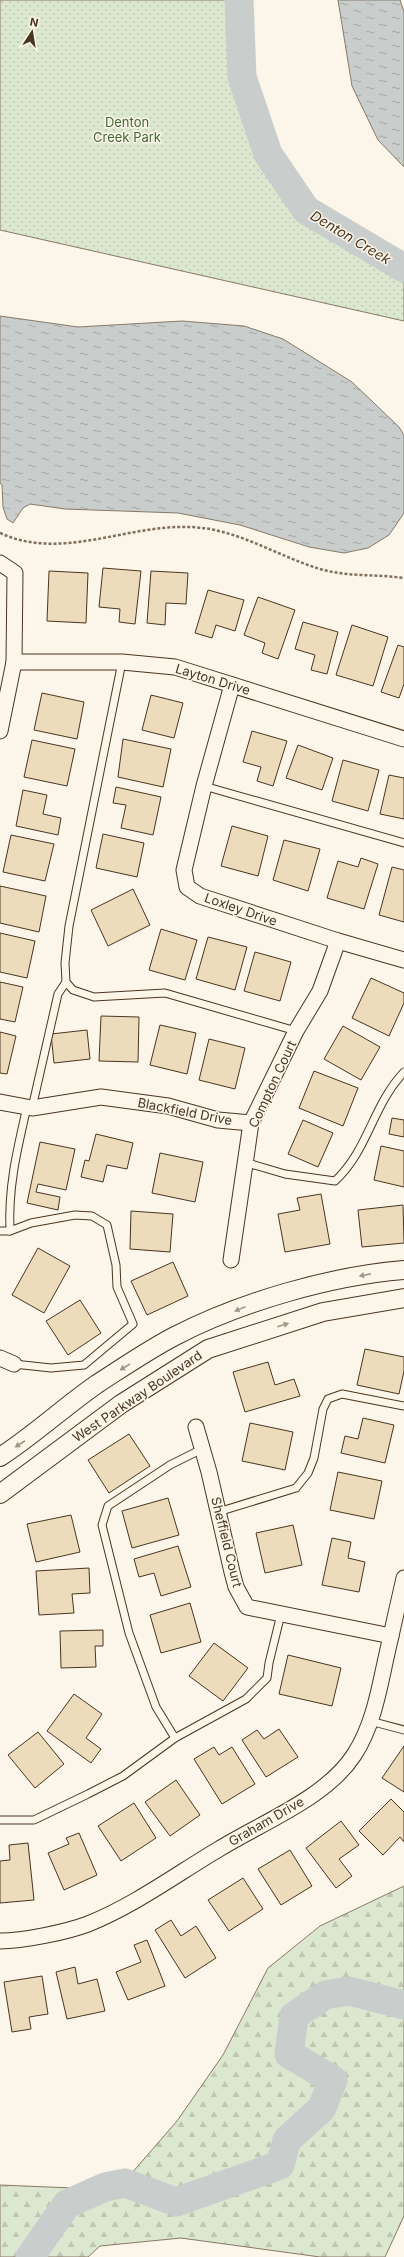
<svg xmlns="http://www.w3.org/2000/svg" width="404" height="2257" font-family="Inter,sans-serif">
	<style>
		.grass { fill: url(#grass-dots); stroke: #887966 }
		.forest { fill: url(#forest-firs); stroke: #887966 }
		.water { fill: url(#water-ripples); stroke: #887966 }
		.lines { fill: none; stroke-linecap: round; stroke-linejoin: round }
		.river { stroke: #c9cecd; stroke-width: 29 }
		.building { fill: #ecdcbc; stroke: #4a3520 }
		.service-casing { stroke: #4a3520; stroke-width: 9 }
		.minor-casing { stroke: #4a3520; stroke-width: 17 }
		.tertiary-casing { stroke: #4a3520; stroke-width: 20 }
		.path { stroke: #7f6f5c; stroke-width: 2.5; stroke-dasharray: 3 2; stroke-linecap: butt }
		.service { stroke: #fbf6e9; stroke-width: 7 }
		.minor { stroke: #fbf6e9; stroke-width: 15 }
		.tertiary { stroke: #fbf6e9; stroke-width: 18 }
		.oneway { fill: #a29684 }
		.labels { text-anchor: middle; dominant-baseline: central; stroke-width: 3; stroke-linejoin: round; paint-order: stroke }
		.park-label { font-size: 13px; fill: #436837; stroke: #fbf6e9 }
		.street-label { font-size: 13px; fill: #4a3520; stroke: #fbf6e9 }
		.water-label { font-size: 14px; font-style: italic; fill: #4a3520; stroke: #fbf6e9 }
	</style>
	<defs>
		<pattern id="grass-dots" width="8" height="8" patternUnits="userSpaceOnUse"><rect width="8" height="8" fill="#dce7d0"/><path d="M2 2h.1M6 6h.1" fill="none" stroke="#bec7b2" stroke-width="1.8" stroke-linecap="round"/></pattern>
		<pattern id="forest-firs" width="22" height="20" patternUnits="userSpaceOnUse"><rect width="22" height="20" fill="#dce7d0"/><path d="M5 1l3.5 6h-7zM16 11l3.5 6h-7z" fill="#bec7b2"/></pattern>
		<pattern id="water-ripples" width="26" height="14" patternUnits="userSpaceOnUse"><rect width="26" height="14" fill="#c9cecd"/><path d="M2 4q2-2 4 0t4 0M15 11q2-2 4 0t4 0" fill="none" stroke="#a5a8a6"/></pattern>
	</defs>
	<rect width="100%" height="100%" fill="#fbf6e9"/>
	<!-- grass -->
	<polygon class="grass" points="0,0 239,0 242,77 268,154 306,210 404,268 404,321 0,230"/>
	<!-- forest -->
	<polygon class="forest" points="404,1886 404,2216 385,2257 320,2257 181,2238 100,2246 88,2257 0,2257 0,2185 73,2188 131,2174 177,2121 223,2055 268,1968 320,1926"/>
	<!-- water -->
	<g class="water">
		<polygon points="338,0 400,0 404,12 404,167 378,140 352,86"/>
		<polygon points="0,316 78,327 182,321 244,326 283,339 352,382 399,427 404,435 404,513 389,535 368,548 344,553 309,547 240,525 178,513 65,509 30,504 23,508 13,523 7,519 3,507 2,485 0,483"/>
	</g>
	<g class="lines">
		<!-- river -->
		<g class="river">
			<polyline points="239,0 242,77 268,154 306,210 404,268"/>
			<polyline points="30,2257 67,2204 105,2187 125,2183 176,2202 280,2165 287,2140 322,2108 333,2080 289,2054 294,2016 325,1995 349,1991 404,2005"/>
		</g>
	</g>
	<!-- building -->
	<g class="building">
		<polygon points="103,568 141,571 135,624 119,622 120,609 99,607"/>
		<polygon points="49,571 88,573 86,623 47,621"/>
		<polygon points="151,571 188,573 186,604 166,603 165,625 147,623"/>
		<polygon points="208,590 244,600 235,631 216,625 212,638 195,633"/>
		<polygon points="258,597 295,610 278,659 262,653 265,643 244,635"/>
		<polygon points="303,622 338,632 327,674 311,670 315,655 295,649"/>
		<polygon points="352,625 388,637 373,686 336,675"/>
		<polygon points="398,645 404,647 404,684 399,698 381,692"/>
		<polygon points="42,693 84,702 77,739 34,730"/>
		<polygon points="151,695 183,703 174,738 142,730"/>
		<polygon points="252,731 287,741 273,786 257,781 261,767 243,762"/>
		<polygon points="123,739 171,749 163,787 118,777"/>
		<polygon points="32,740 75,749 67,786 24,777"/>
		<polygon points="298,745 333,758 322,790 286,778"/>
		<polygon points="343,760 379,770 368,811 332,801"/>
		<polygon points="389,775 404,778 404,819 380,814"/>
		<polygon points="116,787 161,797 153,835 121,828 126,805 113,803"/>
		<polygon points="23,790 47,795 43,814 61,818 58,835 16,826"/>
		<polygon points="232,826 268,836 258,876 221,866"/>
		<polygon points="103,834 144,843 137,877 96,868"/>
		<polygon points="11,835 54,844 45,881 3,872"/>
		<polygon points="284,840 320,849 308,891 273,880"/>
		<polygon points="361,858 378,864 364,909 327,898 338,861 358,867"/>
		<polygon points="392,867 404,870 404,922 379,915"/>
		<polygon points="0,886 46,896 39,932 0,923"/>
		<polygon points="133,889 150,925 108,946 91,910"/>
		<polygon points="161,929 197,940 185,980 149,970"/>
		<polygon points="0,933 35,941 27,978 0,972"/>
		<polygon points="208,937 247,947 235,990 196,979"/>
		<polygon points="255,952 291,962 280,1001 244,991"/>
		<polygon points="371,978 404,993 404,1003 389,1036 352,1018"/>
		<polygon points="0,982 23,987 15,1022 0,1019"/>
		<polygon points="101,1016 139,1017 138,1062 99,1061"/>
		<polygon points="160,1025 196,1033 187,1074 150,1065"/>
		<polygon points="343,1026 380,1047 361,1080 324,1059"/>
		<polygon points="87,1030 90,1059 54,1063 51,1034"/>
		<polygon points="0,1032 16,1036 7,1074 0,1073"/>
		<polygon points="209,1039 245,1048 235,1089 199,1080"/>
		<polygon points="314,1071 358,1088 343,1126 299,1108"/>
		<polygon points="392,1118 404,1120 404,1137 389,1134"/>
		<polygon points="303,1120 333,1133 318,1167 288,1154"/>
		<polygon points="96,1134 133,1143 127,1169 107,1165 103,1182 81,1177 85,1160 89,1161"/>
		<polygon points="40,1142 75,1149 66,1190 38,1184 36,1192 60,1197 58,1210 27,1203"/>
		<polygon points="381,1146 404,1151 404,1187 374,1180"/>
		<polygon points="160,1153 203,1162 195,1202 152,1193"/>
		<polygon points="321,1194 330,1244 285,1252 278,1214 300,1210 297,1198"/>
		<polygon points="403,1205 404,1243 362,1247 358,1210"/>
		<polygon points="131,1211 173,1214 170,1252 130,1249"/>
		<polygon points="38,1248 70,1266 44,1313 12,1295"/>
		<polygon points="173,1262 188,1296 147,1315 131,1281"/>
		<polygon points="80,1300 101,1333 68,1355 46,1321"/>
		<polygon points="365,1349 404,1357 404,1371 399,1394 357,1385"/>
		<polygon points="268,1362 275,1385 294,1379 300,1396 245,1412 233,1372"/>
		<polygon points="363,1418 394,1425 385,1463 341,1453 345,1436 358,1439"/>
		<polygon points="250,1423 293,1432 285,1470 242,1461"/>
		<polygon points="129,1434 150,1466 109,1493 88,1460"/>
		<polygon points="338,1472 382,1481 374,1519 330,1510"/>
		<polygon points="168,1498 179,1535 132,1548 122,1511"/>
		<polygon points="71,1515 80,1552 36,1562 27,1524"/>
		<polygon points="293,1525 302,1565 265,1573 256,1533"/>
		<polygon points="332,1538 351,1542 348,1558 365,1562 359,1592 322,1585"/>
		<polygon points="178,1546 191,1587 161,1596 154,1573 139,1577 134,1559"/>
		<polygon points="89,1568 90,1593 72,1594 74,1613 39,1615 36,1571"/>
		<polygon points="190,1603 201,1642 161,1653 150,1615"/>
		<polygon points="103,1630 103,1646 95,1646 96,1667 61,1668 60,1631"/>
		<polygon points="214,1643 248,1668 223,1701 189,1676"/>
		<polygon points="288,1655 341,1668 332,1706 279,1694"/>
		<polygon points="74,1694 102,1714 86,1738 101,1749 91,1763 47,1731"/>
		<polygon points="279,1729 298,1757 266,1777 242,1740 257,1730 264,1739"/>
		<polygon points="38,1732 64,1764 35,1788 8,1755"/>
		<polygon points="404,1746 404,1792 382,1778"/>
		<polygon points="214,1747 219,1755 232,1747 255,1784 222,1804 194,1759"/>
		<polygon points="176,1780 200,1815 170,1836 145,1802"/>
		<polygon points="391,1799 404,1812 404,1842 400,1837 383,1855 359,1831"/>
		<polygon points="134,1803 156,1838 121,1861 98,1826"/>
		<polygon points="341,1821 359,1845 339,1859 352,1876 336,1888 306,1848"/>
		<polygon points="79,1833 97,1875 64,1890 48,1853 69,1844 66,1838"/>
		<polygon points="28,1843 34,1900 0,1903 0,1861 10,1860 9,1845"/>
		<polygon points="290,1850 312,1886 281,1905 258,1869"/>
		<polygon points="243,1878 263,1909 229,1931 208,1900"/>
		<polygon points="171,1920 181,1936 196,1926 216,1958 185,1978 155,1930"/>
		<polygon points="147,1940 165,1986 128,2000 116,1972 141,1962 134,1945"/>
		<polygon points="75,1967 78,1984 97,1979 105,2011 67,2019 56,1972"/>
		<polygon points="42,1976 48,2014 29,2017 31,2029 12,2032 4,1982"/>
	</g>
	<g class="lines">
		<!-- service casing -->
		<g class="service-casing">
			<g id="service">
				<polyline points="204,786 404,843"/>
				<polyline points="66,982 73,990 94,997 165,993 296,1031"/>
				<polyline points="32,1108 58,994 66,982 65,963 69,926 122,662"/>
				<path d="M244,1162L285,1174L335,1181C369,1149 372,1106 404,1072"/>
				<polyline points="0,1231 10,1231 31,1223 75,1215 92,1216 107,1225 116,1265 117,1287 133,1324 84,1365 51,1368 14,1364"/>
				<path d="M10,1231C8,1187 17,1150 27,1107"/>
				<polyline points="218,1512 296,1488 308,1473 314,1458 323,1409 328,1399 342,1394 404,1406"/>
				<polyline points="370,1721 404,1730"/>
				<polyline points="175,1738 156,1707 129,1633 102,1525 108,1506 170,1465 202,1449"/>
				<polyline points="0,1820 34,1820 88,1794 123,1776 175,1738 246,1699 267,1678 269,1663 281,1614"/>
			</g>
		</g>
		<!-- minor casing -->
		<g class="minor-casing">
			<g id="minor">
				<polyline points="0,563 15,573 14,662 0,731"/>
				<polyline points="14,662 122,662 175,667 404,739"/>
				<polyline points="232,685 204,786 184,870 187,887 200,896 338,941 404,960"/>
				<polyline points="0,1102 32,1108 101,1097 168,1106 218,1120 251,1123"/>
				<polyline points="231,1260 251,1123 296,1031 320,991 338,941"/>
				<polyline points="0,1358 14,1364"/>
				<polyline points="196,1427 209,1472 232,1572 236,1587 247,1607 391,1636"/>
				<path d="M0,1941C23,1941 67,1932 88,1924C135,1905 177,1874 219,1849C263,1822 326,1798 354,1755C373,1726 379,1690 386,1658C392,1631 398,1605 404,1578"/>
			</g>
		</g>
		<!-- tertiary casing -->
		<g class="tertiary-casing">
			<g id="tertiary">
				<path d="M0,1457C34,1435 64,1407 97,1384C122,1368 148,1350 175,1336C241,1302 330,1276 404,1270"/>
				<polyline points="0,1494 121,1404 208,1349 323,1312 404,1298"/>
			</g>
		</g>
		<!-- path -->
		<path class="path" d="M0,533C61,561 125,525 188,527C234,527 277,556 320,569C347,577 376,574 404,578"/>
		<!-- service -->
		<use href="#service" class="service"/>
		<!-- minor -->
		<use href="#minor" class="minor"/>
		<!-- tertiary -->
		<use href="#tertiary" class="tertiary"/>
	</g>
	<!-- one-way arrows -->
	<defs><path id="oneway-solid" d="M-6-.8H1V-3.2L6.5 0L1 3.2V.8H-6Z"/></defs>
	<g class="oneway">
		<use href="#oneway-solid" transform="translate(365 1275) rotate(169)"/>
		<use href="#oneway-solid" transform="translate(240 1309) rotate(158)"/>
		<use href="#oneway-solid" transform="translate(283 1325) rotate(-18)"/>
		<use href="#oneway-solid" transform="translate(125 1367) rotate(148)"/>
		<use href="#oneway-solid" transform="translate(20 1444) rotate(147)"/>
	</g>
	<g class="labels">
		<!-- park labels -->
		<g class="park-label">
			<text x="127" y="122">Denton<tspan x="127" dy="15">Creek Park</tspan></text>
		</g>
		<!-- street labels -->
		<g class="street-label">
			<text transform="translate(213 679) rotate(17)">Layton Drive</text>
			<text transform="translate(241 909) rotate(19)">Loxley Drive</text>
			<text transform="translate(272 1084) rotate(-65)">Compton Court</text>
			<text transform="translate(185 1111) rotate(11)">Blackfield Drive</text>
			<text transform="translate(137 1396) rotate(-34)">West Parkway Boulevard</text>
			<text transform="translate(227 1542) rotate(76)">Sheffield Court</text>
			<text transform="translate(266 1821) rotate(-30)">Graham Drive</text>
		</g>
		<!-- water labels -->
		<g class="water-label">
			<text transform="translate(351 237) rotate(31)">Denton Creek</text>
		</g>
	</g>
	<!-- north arrow -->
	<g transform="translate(32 32) rotate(12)" stroke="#fbf6e9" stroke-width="3" paint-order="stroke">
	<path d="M0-3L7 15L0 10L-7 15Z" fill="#4a3520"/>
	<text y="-6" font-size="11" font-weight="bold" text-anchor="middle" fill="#4a3520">N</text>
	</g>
</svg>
